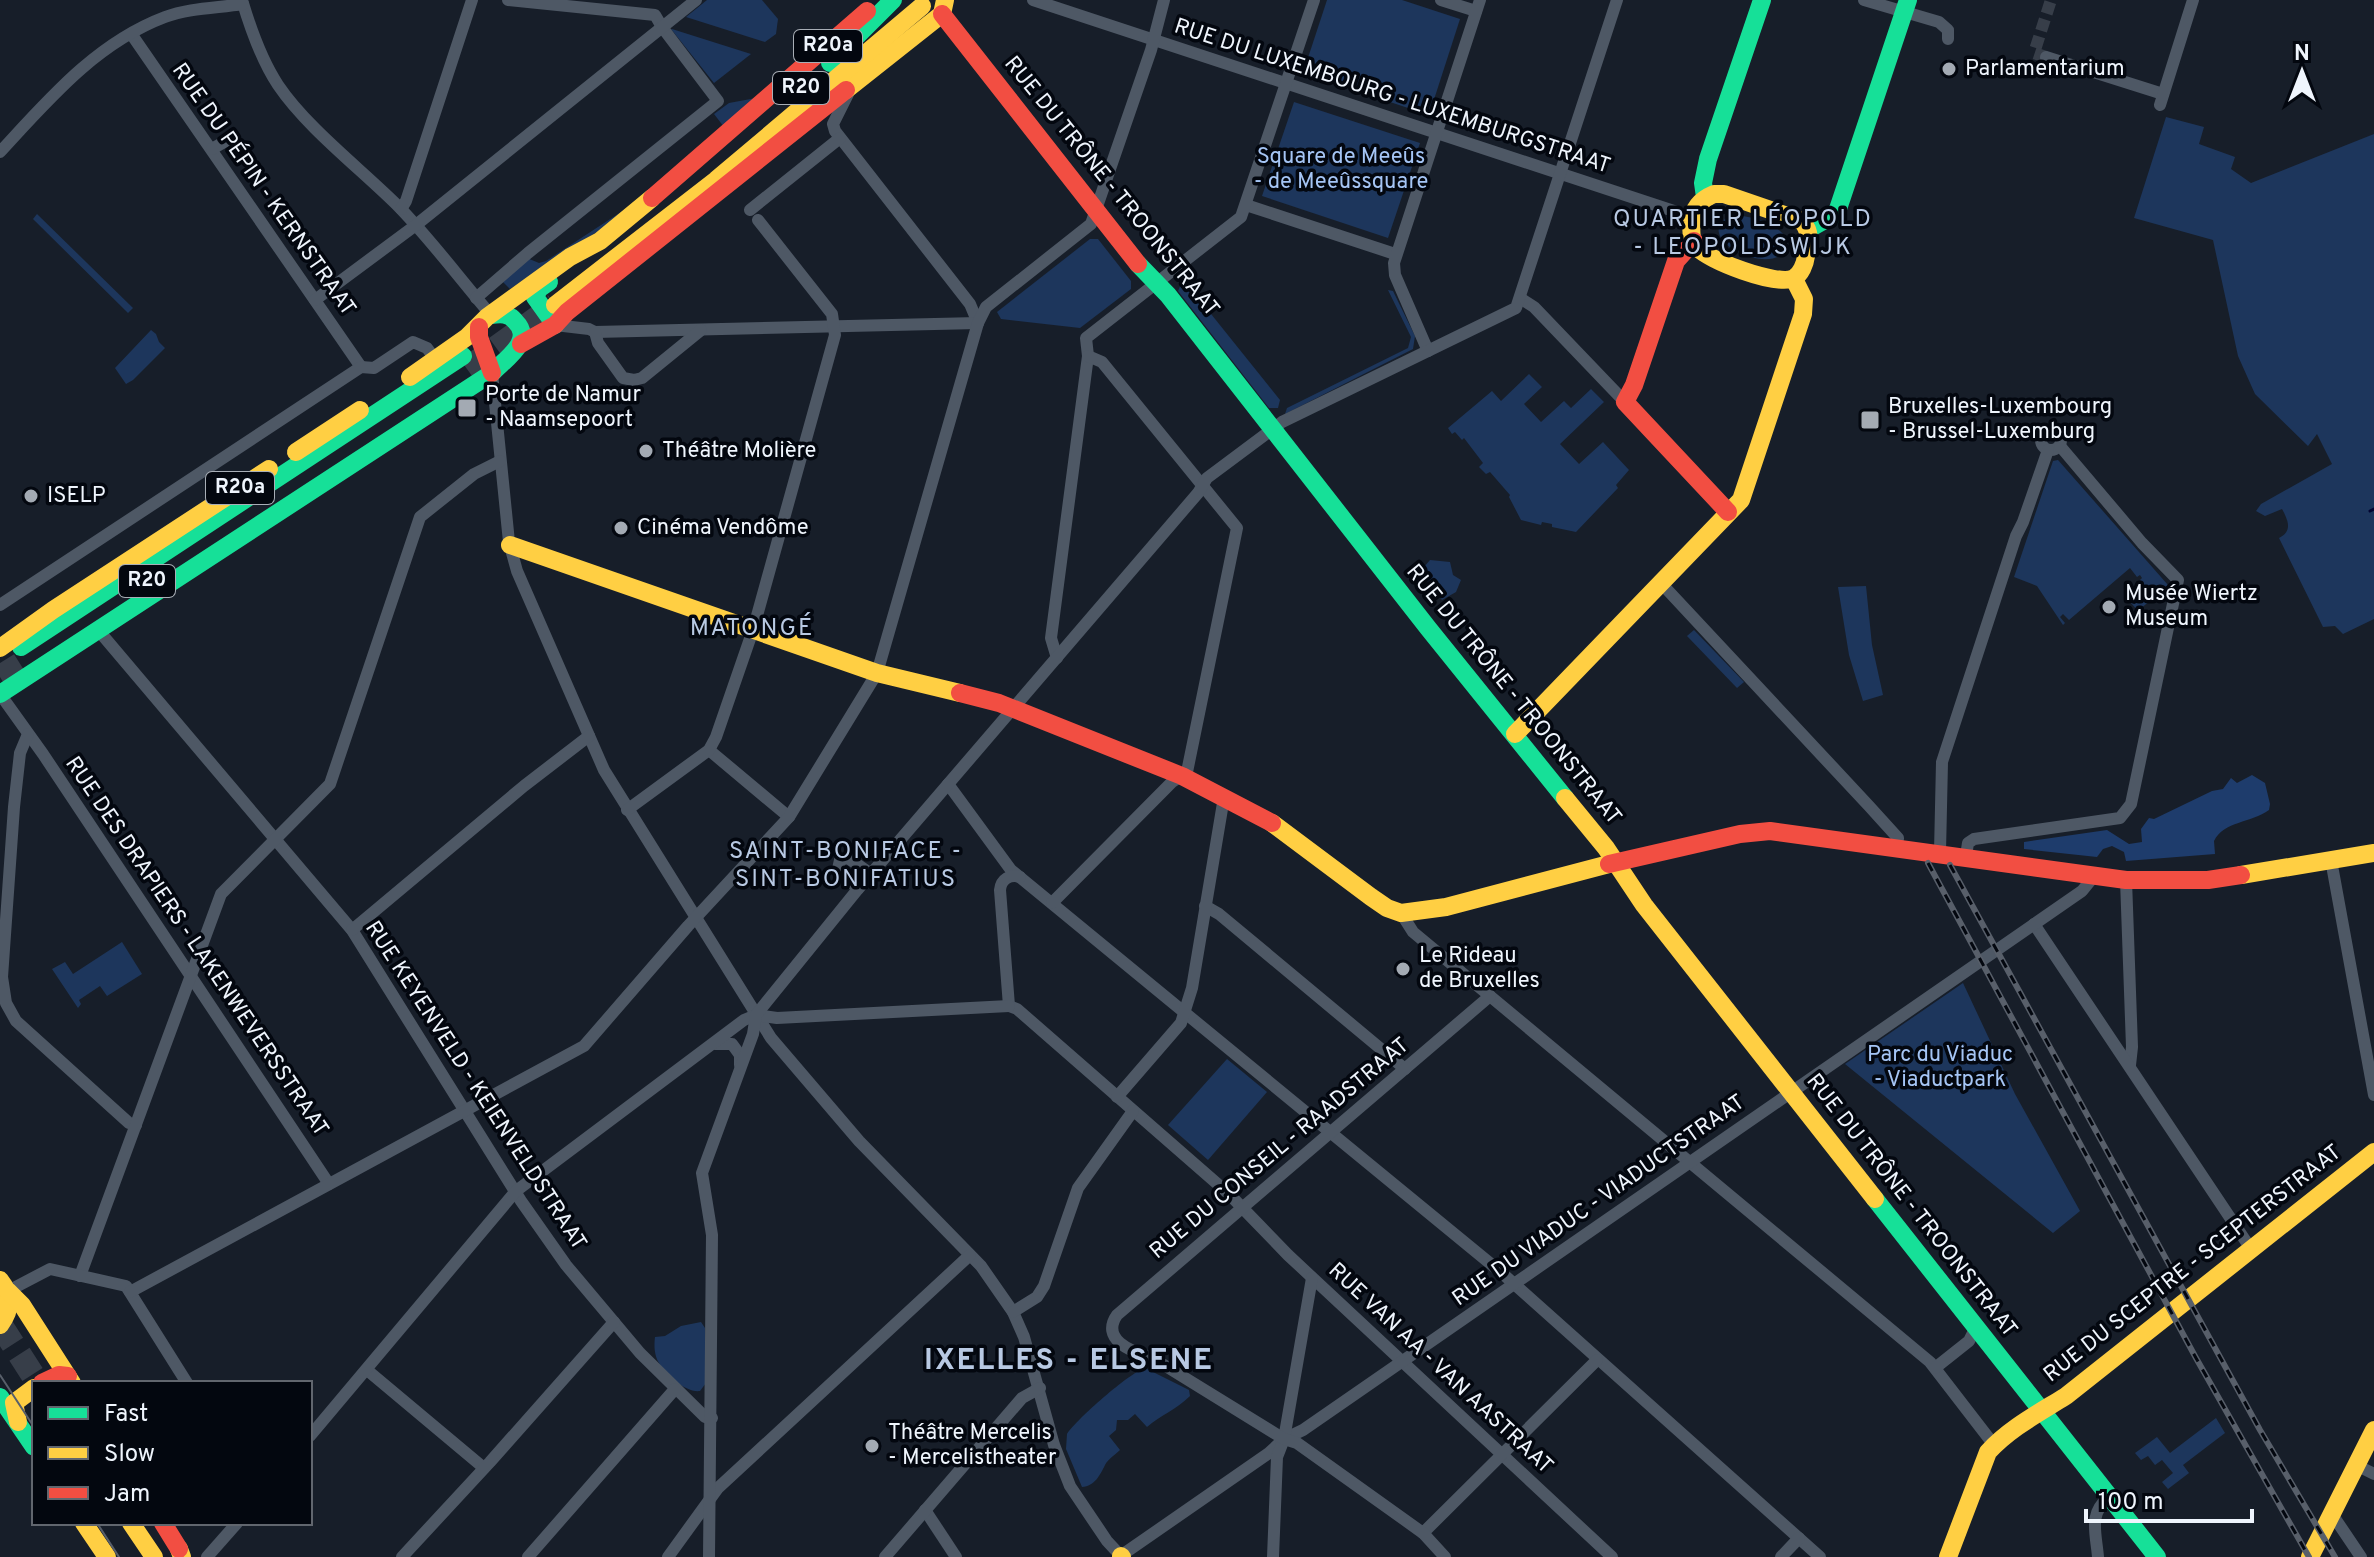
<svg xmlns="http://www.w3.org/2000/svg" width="2374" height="1557" font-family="Overpass,sans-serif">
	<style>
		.green { fill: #1d365c }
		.forest { fill: #1e3c6c }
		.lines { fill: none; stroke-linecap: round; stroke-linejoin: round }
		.stream { stroke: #020531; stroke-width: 3 }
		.street-tunnel { stroke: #373e49; stroke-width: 12; stroke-dasharray: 12 6; stroke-linecap: butt }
		.highway-tunnel { stroke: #373e49; stroke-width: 24; stroke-dasharray: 24 12; stroke-linecap: butt }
		.street { stroke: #4e5865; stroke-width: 12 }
		.fast { stroke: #16e098; stroke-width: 18 }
		.slow { stroke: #ffcf43; stroke-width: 18 }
		.jam { stroke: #f24e42; stroke-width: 18 }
		.tram { stroke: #585f6a; stroke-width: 2 }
		.rail-casing { stroke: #585f6a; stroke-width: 6 }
		.rail { stroke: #03070f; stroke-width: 3; stroke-dasharray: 9; stroke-linecap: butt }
		.poi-dot { fill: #a3aab3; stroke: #03070f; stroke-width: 3 }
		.labels { text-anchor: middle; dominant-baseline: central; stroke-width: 7; stroke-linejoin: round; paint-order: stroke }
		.shield { fill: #03070f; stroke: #a8aeb6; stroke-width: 2 }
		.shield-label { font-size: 20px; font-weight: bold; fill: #eff5fd }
		.poi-label { font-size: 22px; fill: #eff5fd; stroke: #03070f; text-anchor: start }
		.street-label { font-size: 22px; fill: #eff5fd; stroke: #03070f }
		.park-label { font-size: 22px; fill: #a5c5f5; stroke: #03070f }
		.neighbourhood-label { font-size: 24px; letter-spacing: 2px; fill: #b8c9e3; stroke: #03070f }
		.district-label { font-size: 30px; font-weight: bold; letter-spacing: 2px; fill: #b8c9e3; stroke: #03070f }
	</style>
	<rect width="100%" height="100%" fill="#171e29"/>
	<!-- green -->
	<g class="green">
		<polygon points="707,0 762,0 778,19 776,34 765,42 686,17"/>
		<polygon points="1327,0 1402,0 1460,19 1429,115 1303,73"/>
		<polygon points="671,29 672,29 751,54 714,83"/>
		<polygon points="756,98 757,100 725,127 726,129 627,212 510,289 501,280 527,258 539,263 546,261 624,210 724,127 714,114 729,103"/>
		<polygon points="1294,102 1420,143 1388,238 1262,196"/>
		<path d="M2166,117L2204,127L2199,144L2235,157L2231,169L2251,183L2374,134V619L2343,634L2335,626L2323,627L2279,538C2293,531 2288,520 2282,509L2265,516L2256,511L2261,504L2332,464L2317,434L2308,446L2255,394L2238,356L2213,240L2134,218Z"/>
		<polygon points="37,214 133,308 128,313 33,219"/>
		<path d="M1732,215C1750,216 1775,221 1786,238L1785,252C1761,276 1689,234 1732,215Z"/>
		<polygon points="1090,239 1098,239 1131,281 1131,289 1080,328 1001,319 997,312"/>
		<polygon points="1181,284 1187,284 1280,400 1278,408 1269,408 1178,291"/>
		<polygon points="1388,290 1393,291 1415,336 1413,349 1285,414 1287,408 1408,348 1411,337"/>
		<polygon points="151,330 156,334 159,342 165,348 133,380 126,384 115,368"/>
		<polygon points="1529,374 1542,387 1524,404 1541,422 1564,401 1571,408 1591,389 1604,402 1560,444 1579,464 1603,442 1629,470 1616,485 1618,488 1576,532 1552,527 1552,524 1542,522 1541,525 1521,520 1509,497 1510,495 1490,472 1486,474 1479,467 1483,463 1464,438 1462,440 1455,432 1452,434 1448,428 1492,391 1501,401"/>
		<polygon points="2058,460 2168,585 2138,611 2131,603 2147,589 2140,580 2142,578 2140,575 2137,577 2130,568 2069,620 2063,614 2060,617 2065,623 2063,625 2037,586 2014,577 2053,461"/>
		<polygon points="1430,560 1450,562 1453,575 1461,580 1456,592 1442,600 1425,579 1424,567"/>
		<polygon points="1866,586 1872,645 1883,695 1863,701 1849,655 1838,587"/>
		<polygon points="1694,630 1744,682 1737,688 1687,636"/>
		<polygon points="122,942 142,974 107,996 100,986 79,1000 81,1004 78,1008 52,969 65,962 73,974"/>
		<polygon points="1963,983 2015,1094 2080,1211 2053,1233 1845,1064"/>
		<polygon points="1227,1059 1267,1092 1208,1160 1168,1125"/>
		<path d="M701,1322L705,1328L706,1383L700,1391C686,1393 666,1375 659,1363C654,1355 654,1345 655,1337L665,1336L681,1326Z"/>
		<path d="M1145,1368L1189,1390L1190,1396C1176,1410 1161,1415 1147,1427L1135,1414L1128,1420H1117L1116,1430L1109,1436L1120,1450C1116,1454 1108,1459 1105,1465C1100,1475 1095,1486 1082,1487L1066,1449L1067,1434C1077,1419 1129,1373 1145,1368Z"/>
		<polygon points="2216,1418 2225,1433 2183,1465 2189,1473 2168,1489 2162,1482 2173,1473 2162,1460 2155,1465 2148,1456 2141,1460 2135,1453 2157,1437 2170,1453"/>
	</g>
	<!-- forest -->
	<path class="forest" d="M2252,775L2265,783L2270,804L2269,810C2251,823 2224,821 2214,841L2215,854L2126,861L2124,852L2112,846L2103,849L2097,857L2024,849V842L2107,830L2129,844L2142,842L2141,829L2149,818L2154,819L2212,791L2223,789L2231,778L2237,783Z"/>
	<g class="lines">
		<!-- stream -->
		<polyline class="stream" points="2370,511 2374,509"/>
		<!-- street-tunnel -->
		<polyline class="street-tunnel" points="2046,57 2034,53 2051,0"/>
		<!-- highway-tunnel -->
		<g class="highway-tunnel">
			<polyline points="467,369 555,305"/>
			<polyline points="0,677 29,659"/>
			<polyline points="0,1324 38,1383"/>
		</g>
		<!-- street -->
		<g class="street">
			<path d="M242,0C250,27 262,61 278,85C307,128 361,169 399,207C432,241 460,279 491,315"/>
			<polyline points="1033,0 1692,217"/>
			<polyline points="1441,0 1476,11"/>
			<polyline points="1864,0 1939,22 1948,30 1948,39"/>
			<polyline points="132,35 361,367"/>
			<polyline points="2046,57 2163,94"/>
			<polyline points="848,94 833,124 835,131 970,304 978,323"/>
			<polyline points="2160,105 2193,0"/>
			<polyline points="212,149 231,138"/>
			<path d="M0,152C48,100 96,43 165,17C189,8 217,8 243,4"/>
			<polyline points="1246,205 1395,254"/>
			<polyline points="401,209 406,201 472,0"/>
			<polyline points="750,210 840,138"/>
			<polyline points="476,298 528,253 718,101 662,27 655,15 508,0"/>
			<polyline points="1520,298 1534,307 1625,402"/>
			<polyline points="315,300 416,225 696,0"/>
			<polyline points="555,325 589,329 595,332 978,323"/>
			<polyline points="595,332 598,343 623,378 634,380 642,378 701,330"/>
			<polyline points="1428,351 1395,275 1394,263 1480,0"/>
			<polyline points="492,373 509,542 517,571 604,770 771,1038 859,1141 981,1266 1013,1312 1024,1337 1054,1445 1070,1486 1107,1541 1121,1556"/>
			<circle cx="2051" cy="440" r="10"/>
			<polyline points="1660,582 1869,806 1898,838 1897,846"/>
			<polyline points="0,605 361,367 374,368 413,342 427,348 435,359"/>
			<polyline points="99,631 352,930 521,1201 566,1265 640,1353 705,1417 712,1418"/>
			<polyline points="1057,658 1051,638 1088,356 1086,338 1241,217 1314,0"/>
			<polyline points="0,694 43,754 329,1184"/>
			<polyline points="28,734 20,753 14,807 2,977 6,1003 16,1021 129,1123 136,1125"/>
			<polyline points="709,750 789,817"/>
			<polyline points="948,784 1011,870 1503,1274 1820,1557"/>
			<polyline points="627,810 709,750 716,737 753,630 835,335 832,314 758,220"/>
			<polyline points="1940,852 1942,762 2016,536 2023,522 2048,450"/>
			<polyline points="1966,856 1968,843 1974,839 2120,818 2131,804 2178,580 2142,543 2060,446"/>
			<polyline points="2331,860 2374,1095"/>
			<polyline points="2126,880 2132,1047 2130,1065"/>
			<polyline points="858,889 838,869 840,860 848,858 871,874"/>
			<polyline points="1052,903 1172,782 1187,772 1237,528 1102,362 1088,356"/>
			<polyline points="1205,906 1219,914 1405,1069"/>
			<polyline points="1401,913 1413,932 1930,1362 1994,1445"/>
			<polyline points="2034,924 2251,1249"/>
			<polyline points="352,930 524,786 589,736"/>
			<polyline points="1009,1006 1017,1009 1229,1194 1288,1255 1612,1557"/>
			<path d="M1009,1006L1000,890C1001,879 1010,874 1020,877"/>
			<polyline points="756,1015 777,1018 1009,1006"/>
			<polyline points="715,1044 732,1044 740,1055 740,1065"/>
			<polyline points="1117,1097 1181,1023 1192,988 1224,797"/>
			<polyline points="80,1276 221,894 330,784 420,517 474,474 500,461"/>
			<polyline points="8,1291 50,1269 126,1286 187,1383"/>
			<polyline points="130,1292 584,1046 688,926 789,817 877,673 978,323 986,307 1091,224 1151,50 1164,0"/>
			<polyline points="1013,1312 1037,1297 1044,1286 1078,1188 1133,1111"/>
			<polyline points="1935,1368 1969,1341 1976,1327"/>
			<polyline points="367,1370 484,1468"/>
			<polyline points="310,1436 516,1191 744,1020 756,1015"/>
			<polyline points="2356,1465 2374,1474"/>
			<polyline points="925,1510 956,1557"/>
			<polyline points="2332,1514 2361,1557"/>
			<polyline points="1423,1533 1597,1360"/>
			<polyline points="207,1557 237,1523"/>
			<polyline points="402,1557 490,1462 614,1322"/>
			<polyline points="528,1557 675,1389"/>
			<polyline points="668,1557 718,1488 970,1255"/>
			<polyline points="709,1557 712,1235 702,1173 753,1034 756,1015 858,889 1198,493 1207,478 1282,422 1516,308 1617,0"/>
			<polyline points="885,1557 1022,1398 1040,1388"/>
			<polyline points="1119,1557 1269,1453 1284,1439 1303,1430 2082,891 2095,875"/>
			<polyline points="1273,1557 1277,1457 1284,1439 1312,1278"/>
			<path d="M1445,1557L1423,1533L1297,1443L1284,1439L1151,1357C1131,1352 1100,1339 1117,1315L1490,996"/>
			<polyline points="1781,1557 1799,1538"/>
			<path d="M2098,1557C2096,1532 2088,1514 2109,1497"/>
		</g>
		<!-- fast -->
		<g class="fast">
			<polyline points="830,63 893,0"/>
			<polyline points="1705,197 1703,183 1708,159 1762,0"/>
			<polyline points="1809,229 1834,215 1838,209 1908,0"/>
			<polyline points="1138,264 1168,295 1428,628 1565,798"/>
			<polyline points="549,282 539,289 535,297 555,325"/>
			<polyline points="21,647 463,356"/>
			<path d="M0,694L492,373C505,359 535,341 515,321C509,313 500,314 491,315"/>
			<polyline points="1875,1199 2157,1557"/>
			<polyline points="0,1397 34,1447"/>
		</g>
		<!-- slow -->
		<g class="slow">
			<polyline points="846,90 942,14 945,0"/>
			<path d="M1714,194H1724L1802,221C1811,232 1810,243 1806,256C1805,264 1801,274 1794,278C1778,287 1706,260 1696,246C1691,240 1691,229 1692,222C1693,208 1702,199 1714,194Z"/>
			<polyline points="555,305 716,180 922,6"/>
			<polyline points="410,377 467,337 487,317 570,257 600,241 652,198"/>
			<polyline points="296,452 360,410"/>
			<polyline points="510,545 877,673 960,693"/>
			<polyline points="0,648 53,610 269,469"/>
			<polyline points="1515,734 1741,500 1803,314 1804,299 1794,279"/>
			<polyline points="1565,798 1606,848 1644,905 1875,1199"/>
			<polyline points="1272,823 1371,897 1387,908 1401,913 1446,907 1609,864"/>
			<polyline points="2241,875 2374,853"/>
			<path d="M0,1280C12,1295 12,1309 0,1325"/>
			<polyline points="8,1291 22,1305 72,1383"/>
			<polyline points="18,1422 14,1403 34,1388"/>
			<polyline points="84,1523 107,1557"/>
			<polyline points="131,1523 154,1557"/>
			<polyline points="179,1549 182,1557"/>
			<polyline points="1121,1556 1122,1557"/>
			<path d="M1948,1557L1988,1452C2010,1428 2039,1413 2066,1396L2374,1152"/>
			<polyline points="2310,1557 2374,1430"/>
		</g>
		<!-- jam -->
		<g class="jam">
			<polyline points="942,14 1138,264"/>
			<polyline points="652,198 867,11"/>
			<polyline points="1694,241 1676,261 1634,385 1625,402 1728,512"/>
			<polyline points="479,327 479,337 492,373"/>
			<polyline points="521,344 555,325 567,312 846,90"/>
			<polyline points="960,693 999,703 1182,776 1272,823"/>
			<polyline points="1609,864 1740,834 1770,831 2126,880 2208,880 2241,875"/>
			<polyline points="42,1383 59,1375 68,1376"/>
			<polyline points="163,1523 179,1549"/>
		</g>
		<!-- tram -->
		<g class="tram">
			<polyline points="0,1375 34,1427"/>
			<polyline points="97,1523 119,1557"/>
		</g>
		<!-- rail casing -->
		<g class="rail-casing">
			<g id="rail">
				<polyline points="1928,863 2196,1358 2309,1557"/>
				<polyline points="1950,865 2260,1430 2335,1557"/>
			</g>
		</g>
		<!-- rail -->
		<use href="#rail" class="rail"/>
	</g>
	<!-- markers -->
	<g class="poi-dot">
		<circle cx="1949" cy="69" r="8"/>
		<rect x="457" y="398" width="20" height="20" rx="4"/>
		<rect x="1860" y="410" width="20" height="20" rx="4"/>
		<circle cx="646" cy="451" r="8"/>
		<circle cx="31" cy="496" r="8"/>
		<circle cx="621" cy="528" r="8"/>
		<circle cx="2109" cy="607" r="8"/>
		<circle cx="1403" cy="969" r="8"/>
		<circle cx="872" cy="1446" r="8"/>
	</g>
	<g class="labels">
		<!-- shield labels -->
		<g class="shield">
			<rect x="794" y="30" width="68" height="32" rx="6"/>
			<rect x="773" y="72" width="56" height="32" rx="6"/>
			<rect x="206" y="472" width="68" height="32" rx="6"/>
			<rect x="119" y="565" width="56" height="32" rx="6"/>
		</g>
		<g class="shield-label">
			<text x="828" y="46">R20a</text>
			<text x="801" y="88">R20</text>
			<text x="240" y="488">R20a</text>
			<text x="147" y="581">R20</text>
		</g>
		<!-- poi labels -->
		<g class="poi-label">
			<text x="1965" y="69">Parlamentarium</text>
			<text x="485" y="395">Porte de Namur<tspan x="485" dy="25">- Naamsepoort</tspan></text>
			<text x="1888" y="407">Bruxelles-Luxembourg<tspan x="1888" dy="25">- Brussel-Luxemburg</tspan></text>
			<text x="662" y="451">Théâtre Molière</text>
			<text x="47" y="496">ISELP</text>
			<text x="637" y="528">Cinéma Vendôme</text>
			<text x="2125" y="594">Musée Wiertz<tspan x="2125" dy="25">Museum</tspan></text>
			<text x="1419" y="956">Le Rideau<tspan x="1419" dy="25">de Bruxelles</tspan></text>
			<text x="888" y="1433">Théâtre Mercelis<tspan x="888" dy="25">- Mercelistheater</tspan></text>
		</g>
		<!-- street labels -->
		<g class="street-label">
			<text transform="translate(1392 97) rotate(18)">RUE DU LUXEMBOURG - LUXEMBURGSTRAAT</text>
			<text transform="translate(1111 187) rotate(51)">RUE DU TRÔNE - TROONSTRAAT</text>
			<text transform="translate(263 190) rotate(55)">RUE DU PÉPIN - KERNSTRAAT</text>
			<text transform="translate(1513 695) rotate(51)">RUE DU TRÔNE - TROONSTRAAT</text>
			<text transform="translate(196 947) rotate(56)">RUE DES DRAPIERS - LAKENWEVERSSTRAAT</text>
			<text transform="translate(475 1086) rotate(57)">RUE KEYENVELD - KEIENVELDSTRAAT</text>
			<text transform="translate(1280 1149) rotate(-40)">RUE DU CONSEIL - RAADSTRAAT</text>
			<text transform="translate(1599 1201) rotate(-35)">RUE DU VIADUC - VIADUCTSTRAAT</text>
			<text transform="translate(1911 1206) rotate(52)">RUE DU TRÔNE - TROONSTRAAT</text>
			<text transform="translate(2193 1264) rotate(-38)">RUE DU SCEPTRE - SCEPTERSTRAAT</text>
			<text transform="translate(1440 1369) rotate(43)">RUE VAN AA - VAN AASTRAAT</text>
		</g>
		<!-- park labels -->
		<g class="park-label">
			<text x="1341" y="157">Square de Meeûs<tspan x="1341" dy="25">- de Meeûssquare</tspan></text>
			<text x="1940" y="1055">Parc du Viaduc<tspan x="1940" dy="25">- Viaductpark</tspan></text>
		</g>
		<!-- neighbourhood labels -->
		<g class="neighbourhood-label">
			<text x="1743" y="220">QUARTIER LÉOPOLD<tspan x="1743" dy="28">- LEOPOLDSWIJK</tspan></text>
			<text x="752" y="629">MATONGÉ</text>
			<text x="846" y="852">SAINT-BONIFACE -<tspan x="846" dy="28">SINT-BONIFATIUS</tspan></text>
		</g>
		<!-- district labels -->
		<g class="district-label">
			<text x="1069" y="1361">IXELLES - ELSENE</text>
		</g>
	</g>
	<!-- legend -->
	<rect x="32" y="1381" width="280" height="144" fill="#03070f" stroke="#61666e" stroke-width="2"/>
	<rect x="48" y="1407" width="40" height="12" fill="#16e098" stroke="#61666e" stroke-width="2"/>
	<text x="104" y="1421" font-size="24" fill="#eff5fd">Fast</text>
	<rect x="48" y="1447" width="40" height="12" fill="#ffcf43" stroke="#61666e" stroke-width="2"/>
	<text x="104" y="1461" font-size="24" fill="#eff5fd">Slow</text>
	<rect x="48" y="1487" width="40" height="12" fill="#f24e42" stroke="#61666e" stroke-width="2"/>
	<text x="104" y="1501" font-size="24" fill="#eff5fd">Jam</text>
	<!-- north arrow -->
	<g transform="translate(2302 72)" stroke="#03070f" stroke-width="6" paint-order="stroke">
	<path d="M0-6L14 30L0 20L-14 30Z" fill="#eff5fd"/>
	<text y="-12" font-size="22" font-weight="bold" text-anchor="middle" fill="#eff5fd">N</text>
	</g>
	<!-- scale -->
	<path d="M2086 1509v12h166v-12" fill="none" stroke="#eff5fd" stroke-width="4"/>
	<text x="2098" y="1509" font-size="24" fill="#eff5fd" stroke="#03070f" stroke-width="6" paint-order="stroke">100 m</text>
</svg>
